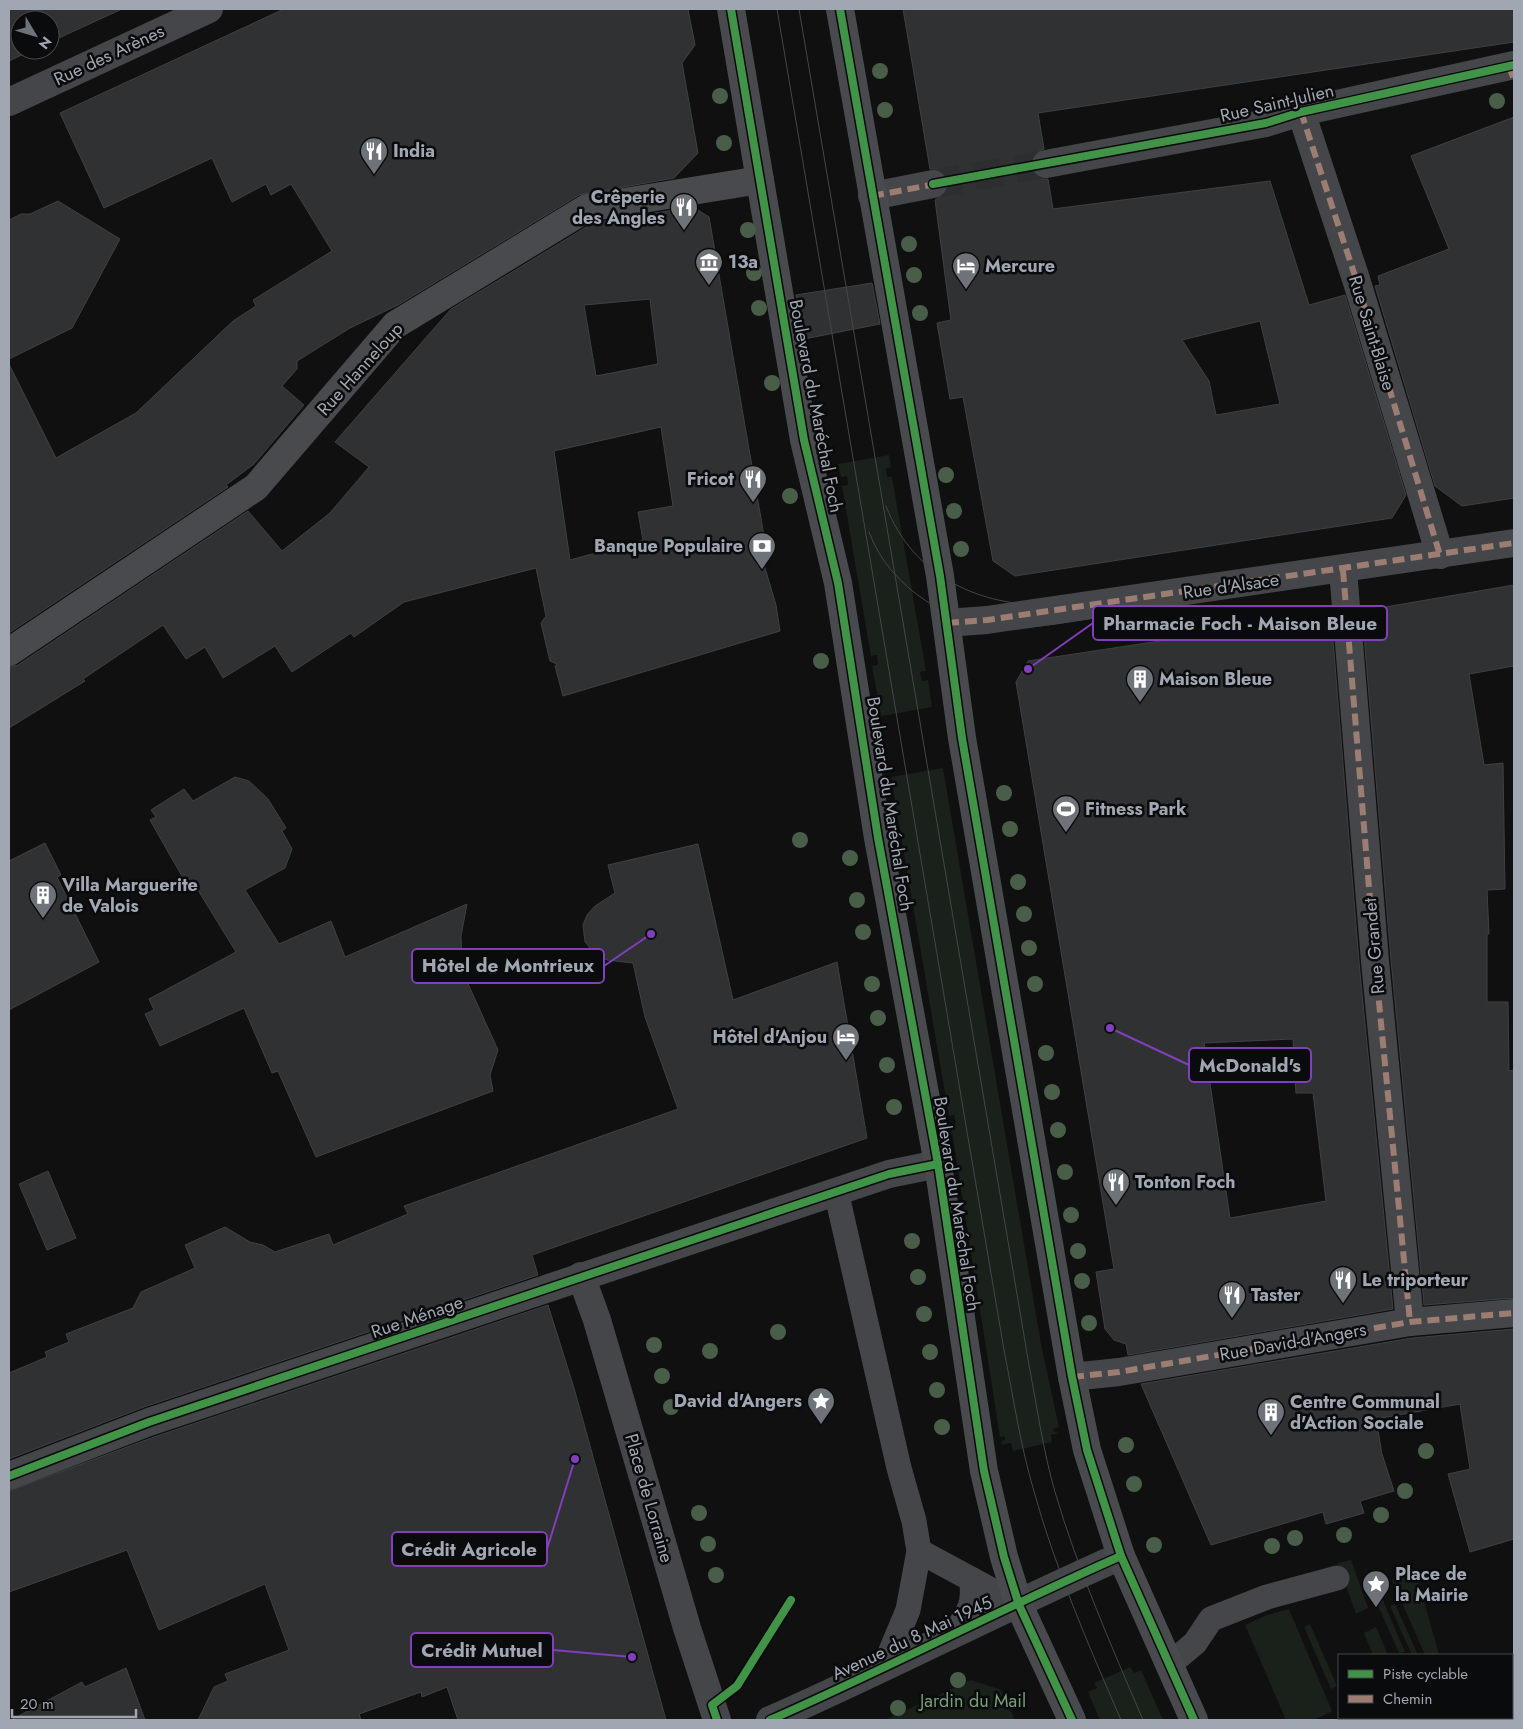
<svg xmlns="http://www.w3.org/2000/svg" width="1523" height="1729" font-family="Jost,sans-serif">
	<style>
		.green { fill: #1a201a }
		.building { fill: #303133; stroke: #3e4144; fill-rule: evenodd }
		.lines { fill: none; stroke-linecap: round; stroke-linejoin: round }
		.street-tunnel { stroke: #2d2e30; stroke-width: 28; stroke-dasharray: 28 14; stroke-linecap: butt }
		.lane { stroke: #444649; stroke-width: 25 }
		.street { stroke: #444649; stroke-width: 28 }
		.secondary { stroke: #484a4d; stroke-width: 28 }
		.tram { stroke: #454649; stroke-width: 1 }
		.quiet { stroke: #9b7d72; stroke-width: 6; stroke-dasharray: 12 6; stroke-linecap: butt }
		.cycleway-casing { stroke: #0a0b0c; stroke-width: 11 }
		.cycleway { stroke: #419447; stroke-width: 8 }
		.tree { fill: #495e48 }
		.labels { text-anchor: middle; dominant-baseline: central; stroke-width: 5; stroke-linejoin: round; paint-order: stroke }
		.street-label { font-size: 18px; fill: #a0a7b2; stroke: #0a0b0c }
		.poi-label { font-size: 18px; font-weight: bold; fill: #a0a7b2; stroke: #0a0b0c; text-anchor: start }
		.park-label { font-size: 18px; fill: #789e76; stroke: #0a0b0c }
		.leader { fill: none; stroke: #813ebd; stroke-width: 2 }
		.callout-dot { fill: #813ebd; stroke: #0a0b0c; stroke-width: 2 }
		.callout { fill: #0a0b0c; stroke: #813ebd; stroke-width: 2 }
		.callout-label { font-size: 19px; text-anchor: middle; font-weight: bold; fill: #a0a7b2 }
	</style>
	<rect width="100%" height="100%" fill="#101010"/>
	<!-- green -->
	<g class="green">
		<polygon points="889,455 891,467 886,469 887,477 892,477 926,671 920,672 922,681 928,680 932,707 881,716 872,666 878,665 877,655 871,656 842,486 848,485 847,476 841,477 838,464"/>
		<polygon points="943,768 1041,1344 1059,1427 1053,1429 1054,1432 1060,1433 1051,1435 1052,1442 1013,1451 1011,1443 1002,1445 1001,1441 1005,1440 1005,1436 1000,1437 951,1125 956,1123 954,1115 949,1116 891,777"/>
		<polygon points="1351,1560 1368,1608 1356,1614 1338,1563"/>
		<polygon points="1416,1572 1439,1655 1425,1655 1392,1580"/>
		<polygon points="1376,1584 1405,1652 1399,1653 1369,1585"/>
		<polygon points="1395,1604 1418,1655 1412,1655 1390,1606"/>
		<polygon points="1289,1609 1332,1711 1314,1720 1286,1720 1245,1625 1267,1615"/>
		<polygon points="1310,1624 1337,1686 1331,1689 1304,1627"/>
		<polygon points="1376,1627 1388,1655 1373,1655 1364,1633"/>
		<polygon points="1130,1667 1134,1673 1141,1670 1163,1720 1100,1720 1088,1692 1097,1688 1094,1683"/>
		<polygon points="971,1680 1001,1690 1015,1720 885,1720"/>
	</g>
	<!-- building -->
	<g class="building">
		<polygon points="9,9 122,9 50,42 50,20 20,20 20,50 32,50 9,61"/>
		<polygon points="284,9 688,9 695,45 682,63 698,153 674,178 579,195 398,305 350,328 297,361 297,369 282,386 304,405 254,464 226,485 228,487 9,633 9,364 56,458 136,413 233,321 256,306 253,300 332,251 291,184 271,195 266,184 232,202 212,158 104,208 60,113"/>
		<path d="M903,9H1514V42L1038,113L1044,149L1036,152L1031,159V166L1034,174L1041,179H1048L1053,209L1270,181L1309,305L1345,295L1406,495L1392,518L1015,576L993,561L963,397L950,399L937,323L951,320L935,200L944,195L948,189V181L944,173L938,169H930ZM1260,321L1280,404L1216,415L1209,381L1182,340Z"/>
		<polygon points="1514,117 1514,498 1462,506 1435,486 1375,286 1380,285 1378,276 1449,249 1411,156"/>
		<polygon points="58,201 120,239 72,328 9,359 9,220 21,214 30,214"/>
		<path d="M693,207L709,217L764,536L765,568L776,605L780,631L563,696L555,666L557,664L550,661L541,623L546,616L536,568L404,602L354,637L351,633L292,672L275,646L223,678L205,647L186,659L163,625L83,679L85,681L9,728V667L18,665L248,511L282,551L330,513L369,467L335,442L451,309L593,223ZM650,299L658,364L596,376L584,305ZM661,427L673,506L638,512L643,540L570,560L554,451Z"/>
		<polygon points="872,283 880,324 804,339 796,295"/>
		<polygon points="1514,585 1514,666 1469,674 1484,765 1503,763 1505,889 1487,890 1489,934 1487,934 1487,1002 1508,1002 1509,1071 1514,1070 1514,1298 1424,1305 1391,960 1362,611"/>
		<path d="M1331,615L1359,962L1393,1309L1128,1355L1126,1344L1114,1340L1105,1329L1096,1272L1114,1269L1016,682L1028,661ZM1293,1039L1296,1093H1313L1326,1201L1230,1218L1204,1043Z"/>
		<polygon points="235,777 249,781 268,799 286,828 282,831 292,849 285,868 245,890 279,944 331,921 345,957 467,904 461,936 462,966 469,986 498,1050 490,1075 493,1091 316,1157 278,1071 272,1073 244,1008 160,1046 145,1014 154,1010 149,999 236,952 193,882 187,885 150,820 156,817 151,810 184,789 193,801"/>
		<polygon points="45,843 61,875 57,877 99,962 9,1010 9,861"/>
		<polygon points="698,844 733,1000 837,962 867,1138 532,1255 538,1275 144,1407 9,1459 9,1373 47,1357 45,1352 69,1342 66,1334 133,1308 141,1292 195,1268 185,1245 225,1227 250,1242 263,1245 275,1252 329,1234 333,1245 408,1214 404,1206 678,1109 645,1017 633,963 607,960 596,955 585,942 583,925 587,915 595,906 615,893 608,865"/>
		<polygon points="48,1171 76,1238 47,1250 19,1184"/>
		<polygon points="548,1305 574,1388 666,1720 458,1720 447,1687 422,1697 421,1692 359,1714 361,1720 198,1720 214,1687 228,1681 225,1674 289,1650 265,1584 159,1630 127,1550 9,1592 9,1491 154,1437"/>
		<polygon points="1514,1329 1514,1539 1470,1552 1448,1474 1470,1469 1460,1404 1376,1419 1382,1454 1394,1491 1360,1501 1364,1513 1326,1524 1323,1512 1211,1545 1141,1384 1412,1338"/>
		<polygon points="126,1668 145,1720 11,1720 82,1682 85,1687"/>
	</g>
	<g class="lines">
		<!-- street-tunnel -->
		<polyline class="street-tunnel" points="933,184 1046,164"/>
		<!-- lane -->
		<g class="lane">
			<polyline points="836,1191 899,1468 914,1521 919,1551 908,1610 885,1665"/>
			<polyline points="919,1551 1019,1605"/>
			<path d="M954,1633C968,1615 976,1602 971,1579"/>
			<polyline points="1170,1664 1195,1643 1211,1619 1267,1597 1337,1578"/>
		</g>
		<!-- street -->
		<g class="street">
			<polyline points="9,102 209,9"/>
			<polyline points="1301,112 1356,279 1440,555"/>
			<polyline points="1046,164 1266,123 1301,112 1514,65"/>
			<polyline points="872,196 933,184"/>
			<polyline points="1343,570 1375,961 1410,1322"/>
			<polyline points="947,623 987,620 1514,543"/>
			<polyline points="581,1276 597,1320 687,1628 717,1720"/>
			<polyline points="1072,1377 1119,1372 1410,1322 1514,1313"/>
			<polyline points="9,1476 149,1422 889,1174 938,1164"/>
			<path d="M770,1720C888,1668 1003,1608 1121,1556"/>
		</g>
		<!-- secondary -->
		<g class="secondary">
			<polyline points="731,9 804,440 838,583 878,838 938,1164 984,1471 1004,1557 1019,1605 1072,1720"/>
			<polyline points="840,9 940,576 962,738 1072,1377 1087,1450 1121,1556 1194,1720"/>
			<polyline points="9,652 256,487 395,325 587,208 760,180"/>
		</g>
		<!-- tram -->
		<g class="tram">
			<path d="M777,9L1004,1350C1013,1396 1020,1443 1033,1488C1055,1568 1088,1644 1121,1720"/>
			<path d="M799,9L1029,1365C1037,1407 1043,1450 1055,1492C1078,1570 1111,1645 1143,1720"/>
			<path d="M886,506C913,577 981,607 1052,605L1514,534"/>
			<path d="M869,532C890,589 952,626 1010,628C1026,628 1041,626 1056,624L1514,553"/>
		</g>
		<!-- quiet -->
		<g class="quiet">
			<polyline points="1509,66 1514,80"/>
			<polyline points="1301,112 1356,279 1440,555"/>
			<polyline points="872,196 936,184"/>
			<polyline points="1343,570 1375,961 1410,1322"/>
			<polyline points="947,623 987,620 1514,543"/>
			<polyline points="1072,1377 1119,1372 1410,1322 1514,1313"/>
		</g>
		<!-- cycleway casing -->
		<g class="cycleway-casing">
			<g id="cycleway">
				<polyline points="731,9 804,440 838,583 878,838 938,1164 984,1471 1004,1557 1019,1605 1072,1720"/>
				<polyline points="840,9 940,576 962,738 1072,1377 1087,1450 1121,1556 1194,1720"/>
				<polyline points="933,184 1266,123 1301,112 1514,65"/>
				<polyline points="9,1476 149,1422 889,1174 938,1164"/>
				<polyline points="717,1720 712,1705 737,1686 791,1600"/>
				<path d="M770,1720C888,1668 1003,1608 1121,1556"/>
			</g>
		</g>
		<!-- cycleway -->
		<use href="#cycleway" class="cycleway"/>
	</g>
	<!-- trees -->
	<g class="tree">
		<circle cx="880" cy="71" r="8"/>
		<circle cx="720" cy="96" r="8"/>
		<circle cx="1497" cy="101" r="8"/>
		<circle cx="885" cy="110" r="8"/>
		<circle cx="724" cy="143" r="8"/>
		<circle cx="748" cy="230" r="8"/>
		<circle cx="909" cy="244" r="8"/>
		<circle cx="754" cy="273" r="8"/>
		<circle cx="914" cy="275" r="8"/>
		<circle cx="759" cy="308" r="8"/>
		<circle cx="920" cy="313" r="8"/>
		<circle cx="772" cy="383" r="8"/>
		<circle cx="946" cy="475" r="8"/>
		<circle cx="790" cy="496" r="8"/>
		<circle cx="954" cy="511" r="8"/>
		<circle cx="961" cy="549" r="8"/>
		<circle cx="821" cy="661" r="8"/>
		<circle cx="1004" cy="793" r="8"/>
		<circle cx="1010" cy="829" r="8"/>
		<circle cx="800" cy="840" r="8"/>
		<circle cx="850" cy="858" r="8"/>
		<circle cx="1018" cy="882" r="8"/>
		<circle cx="857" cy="900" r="8"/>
		<circle cx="1024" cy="914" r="8"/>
		<circle cx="863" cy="932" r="8"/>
		<circle cx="1029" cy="948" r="8"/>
		<circle cx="872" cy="984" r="8"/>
		<circle cx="1035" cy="984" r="8"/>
		<circle cx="878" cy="1018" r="8"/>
		<circle cx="1046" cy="1053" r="8"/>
		<circle cx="887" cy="1065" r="8"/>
		<circle cx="1052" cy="1092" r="8"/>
		<circle cx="894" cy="1107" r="8"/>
		<circle cx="1058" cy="1130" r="8"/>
		<circle cx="1065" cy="1172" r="8"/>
		<circle cx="1071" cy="1215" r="8"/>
		<circle cx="912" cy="1241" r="8"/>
		<circle cx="1078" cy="1251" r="8"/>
		<circle cx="918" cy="1277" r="8"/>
		<circle cx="1082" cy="1281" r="8"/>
		<circle cx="924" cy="1314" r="8"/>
		<circle cx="1089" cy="1323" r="8"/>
		<circle cx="778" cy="1332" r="8"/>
		<circle cx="654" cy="1345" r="8"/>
		<circle cx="710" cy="1351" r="8"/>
		<circle cx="930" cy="1352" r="8"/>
		<circle cx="662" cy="1376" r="8"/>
		<circle cx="937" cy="1390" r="8"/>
		<circle cx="671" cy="1407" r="8"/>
		<circle cx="942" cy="1427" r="8"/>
		<circle cx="1126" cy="1445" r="8"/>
		<circle cx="1426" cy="1451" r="8"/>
		<circle cx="1134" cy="1484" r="8"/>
		<circle cx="1405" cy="1491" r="8"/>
		<circle cx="699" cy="1513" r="8"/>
		<circle cx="1381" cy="1515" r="8"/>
		<circle cx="1344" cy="1535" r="8"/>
		<circle cx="1295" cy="1538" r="8"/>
		<circle cx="708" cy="1544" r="8"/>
		<circle cx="1154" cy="1545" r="8"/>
		<circle cx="1272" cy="1546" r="8"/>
		<circle cx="716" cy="1575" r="8"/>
		<circle cx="958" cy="1680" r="8"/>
		<circle cx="898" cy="1708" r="8"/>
	</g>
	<!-- icons -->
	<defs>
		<g id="restaurant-pin" transform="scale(1.4375)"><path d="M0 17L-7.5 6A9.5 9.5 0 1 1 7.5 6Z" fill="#6e7279" stroke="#0a0b0c"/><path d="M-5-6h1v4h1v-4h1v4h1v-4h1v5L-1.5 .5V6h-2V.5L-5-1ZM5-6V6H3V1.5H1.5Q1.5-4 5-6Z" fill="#fff"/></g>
		<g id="museum-pin" transform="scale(1.4375)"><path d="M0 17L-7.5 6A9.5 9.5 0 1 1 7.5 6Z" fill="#6e7279" stroke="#0a0b0c"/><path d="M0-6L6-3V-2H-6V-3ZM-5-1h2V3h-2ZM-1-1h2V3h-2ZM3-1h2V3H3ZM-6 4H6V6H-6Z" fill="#fff"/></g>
		<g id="hotel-pin" transform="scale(1.4375)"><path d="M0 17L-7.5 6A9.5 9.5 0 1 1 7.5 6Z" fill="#6e7279" stroke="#0a0b0c"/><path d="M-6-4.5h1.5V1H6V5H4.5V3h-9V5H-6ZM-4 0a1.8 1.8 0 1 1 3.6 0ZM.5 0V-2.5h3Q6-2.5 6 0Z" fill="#fff"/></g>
		<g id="bank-pin" transform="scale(1.4375)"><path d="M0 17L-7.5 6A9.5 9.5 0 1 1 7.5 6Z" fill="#6e7279" stroke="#0a0b0c"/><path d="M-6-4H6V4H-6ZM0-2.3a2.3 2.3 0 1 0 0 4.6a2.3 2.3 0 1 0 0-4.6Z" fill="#fff"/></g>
		<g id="building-pin" transform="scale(1.4375)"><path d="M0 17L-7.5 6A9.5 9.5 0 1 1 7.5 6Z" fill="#6e7279" stroke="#0a0b0c"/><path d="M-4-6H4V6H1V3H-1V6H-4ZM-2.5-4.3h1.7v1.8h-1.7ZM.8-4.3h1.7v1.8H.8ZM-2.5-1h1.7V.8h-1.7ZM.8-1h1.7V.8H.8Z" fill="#fff"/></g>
		<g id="stadium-pin" transform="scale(1.4375)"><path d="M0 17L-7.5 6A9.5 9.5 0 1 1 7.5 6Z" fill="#6e7279" stroke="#0a0b0c"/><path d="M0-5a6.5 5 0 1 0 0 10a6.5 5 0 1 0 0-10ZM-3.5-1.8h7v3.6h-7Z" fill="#fff"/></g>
		<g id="sight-pin" transform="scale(1.4375)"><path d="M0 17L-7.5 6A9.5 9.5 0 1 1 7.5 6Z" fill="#6e7279" stroke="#0a0b0c"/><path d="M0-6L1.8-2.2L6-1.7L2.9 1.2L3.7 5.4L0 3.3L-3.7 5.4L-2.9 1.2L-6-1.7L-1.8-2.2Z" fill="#fff"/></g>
	</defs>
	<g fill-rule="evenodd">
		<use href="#restaurant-pin" x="374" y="151"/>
		<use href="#restaurant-pin" x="684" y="207"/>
		<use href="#museum-pin" x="709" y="262"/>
		<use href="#hotel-pin" x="966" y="266"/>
		<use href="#restaurant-pin" x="753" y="479"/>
		<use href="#bank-pin" x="762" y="546"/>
		<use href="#building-pin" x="1140" y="679"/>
		<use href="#stadium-pin" x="1066" y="809"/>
		<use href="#building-pin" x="43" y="895"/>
		<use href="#hotel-pin" x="846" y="1037"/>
		<use href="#restaurant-pin" x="1116" y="1182"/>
		<use href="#restaurant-pin" x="1343" y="1280"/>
		<use href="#restaurant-pin" x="1232" y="1295"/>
		<use href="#sight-pin" x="821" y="1401"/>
		<use href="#building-pin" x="1271" y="1412"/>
		<use href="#sight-pin" x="1376" y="1584"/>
	</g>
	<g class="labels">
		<!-- street labels -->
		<g class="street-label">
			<text transform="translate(109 55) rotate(-25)">Rue des Arènes</text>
			<text transform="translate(1277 103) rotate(-13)">Rue Saint-Julien</text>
			<text transform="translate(1372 333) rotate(73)">Rue Saint-Blaise</text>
			<text transform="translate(360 369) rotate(-48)">Rue Hanneloup</text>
			<text transform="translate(816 406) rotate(79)">Boulevard du Maréchal Foch</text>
			<text transform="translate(1231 586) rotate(-8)">Rue d'Alsace</text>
			<text transform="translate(890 804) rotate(81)">Boulevard du Maréchal Foch</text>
			<text transform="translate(1374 946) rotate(-95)">Rue Grandet</text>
			<text transform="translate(957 1204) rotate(81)">Boulevard du Maréchal Foch</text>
			<text transform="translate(417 1317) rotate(-19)">Rue Ménage</text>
			<text transform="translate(1293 1342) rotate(-10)">Rue David-d'Angers</text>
			<text transform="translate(649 1498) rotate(74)">Place de Lorraine</text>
			<text transform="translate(912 1638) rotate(-25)">Avenue du 8 Mai 1945</text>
		</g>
		<!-- poi labels -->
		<g class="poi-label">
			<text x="393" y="151">India</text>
			<text x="665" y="197" text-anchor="end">Crêperie<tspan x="665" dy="21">des Angles</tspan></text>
			<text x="728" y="262">13a</text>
			<text x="985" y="266">Mercure</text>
			<text x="734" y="479" text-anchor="end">Fricot</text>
			<text x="743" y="546" text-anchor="end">Banque Populaire</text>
			<text x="1159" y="679">Maison Bleue</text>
			<text x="1085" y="809">Fitness Park</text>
			<text x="62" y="885">Villa Marguerite<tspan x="62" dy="21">de Valois</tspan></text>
			<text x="827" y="1037" text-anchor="end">Hôtel d'Anjou</text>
			<text x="1135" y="1182">Tonton Foch</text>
			<text x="1362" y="1280">Le triporteur</text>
			<text x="1251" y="1295">Taster</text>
			<text x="802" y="1401" text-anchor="end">David d'Angers</text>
			<text x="1290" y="1402">Centre Communal<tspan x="1290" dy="21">d'Action Sociale</tspan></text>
			<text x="1395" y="1574">Place de<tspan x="1395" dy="21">la Mairie</tspan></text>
		</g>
		<!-- park labels -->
		<g class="park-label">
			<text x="973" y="1701">Jardin du Mail</text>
		</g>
	</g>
	<!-- callouts -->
	<path class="leader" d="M1028 669L1093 623M651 934L604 966M1110 1028L1189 1065M575 1459L547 1549M632 1657L553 1650"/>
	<g class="callout-dot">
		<circle cx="1028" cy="669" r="5"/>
		<circle cx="651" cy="934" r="5"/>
		<circle cx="1110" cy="1028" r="5"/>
		<circle cx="575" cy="1459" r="5"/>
		<circle cx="632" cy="1657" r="5"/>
	</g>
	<g class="callout">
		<rect x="1093" y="606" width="294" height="34" rx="5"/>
		<rect x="412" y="949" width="192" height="34" rx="5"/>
		<rect x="1189" y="1048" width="122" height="34" rx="5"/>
		<rect x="392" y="1532" width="155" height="34" rx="5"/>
		<rect x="411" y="1633" width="142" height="34" rx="5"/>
	</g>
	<g class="callout-label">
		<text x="1240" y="630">Pharmacie Foch - Maison Bleue</text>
		<text x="508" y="972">Hôtel de Montrieux</text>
		<text x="1250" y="1072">McDonald's</text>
		<text x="469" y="1556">Crédit Agricole</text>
		<text x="482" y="1657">Crédit Mutuel</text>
	</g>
	<!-- border -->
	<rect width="1523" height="1729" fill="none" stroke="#a0a7b2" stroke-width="20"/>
	<!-- legend -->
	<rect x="1338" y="1654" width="175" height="65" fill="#0a0b0c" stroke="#46494e"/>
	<rect x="1348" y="1670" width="25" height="8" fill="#419447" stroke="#46494e"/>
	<text x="1383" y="1679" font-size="15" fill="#a0a7b2">Piste cyclable</text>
	<rect x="1348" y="1695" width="25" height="8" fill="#9b7d72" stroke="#46494e"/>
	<text x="1383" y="1704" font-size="15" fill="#a0a7b2">Chemin</text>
	<!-- north arrow -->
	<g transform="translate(35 35) rotate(128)"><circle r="24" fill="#0a0b0c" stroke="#46494e"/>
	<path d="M0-4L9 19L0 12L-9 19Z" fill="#6e7279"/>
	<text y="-8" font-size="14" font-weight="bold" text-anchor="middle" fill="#a0a7b2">N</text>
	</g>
	<!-- scale -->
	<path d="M12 1709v8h124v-8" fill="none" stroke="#a0a7b2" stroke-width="2.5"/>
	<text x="20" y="1709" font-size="15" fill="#a0a7b2" stroke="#0a0b0c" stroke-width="4" paint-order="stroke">20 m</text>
</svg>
